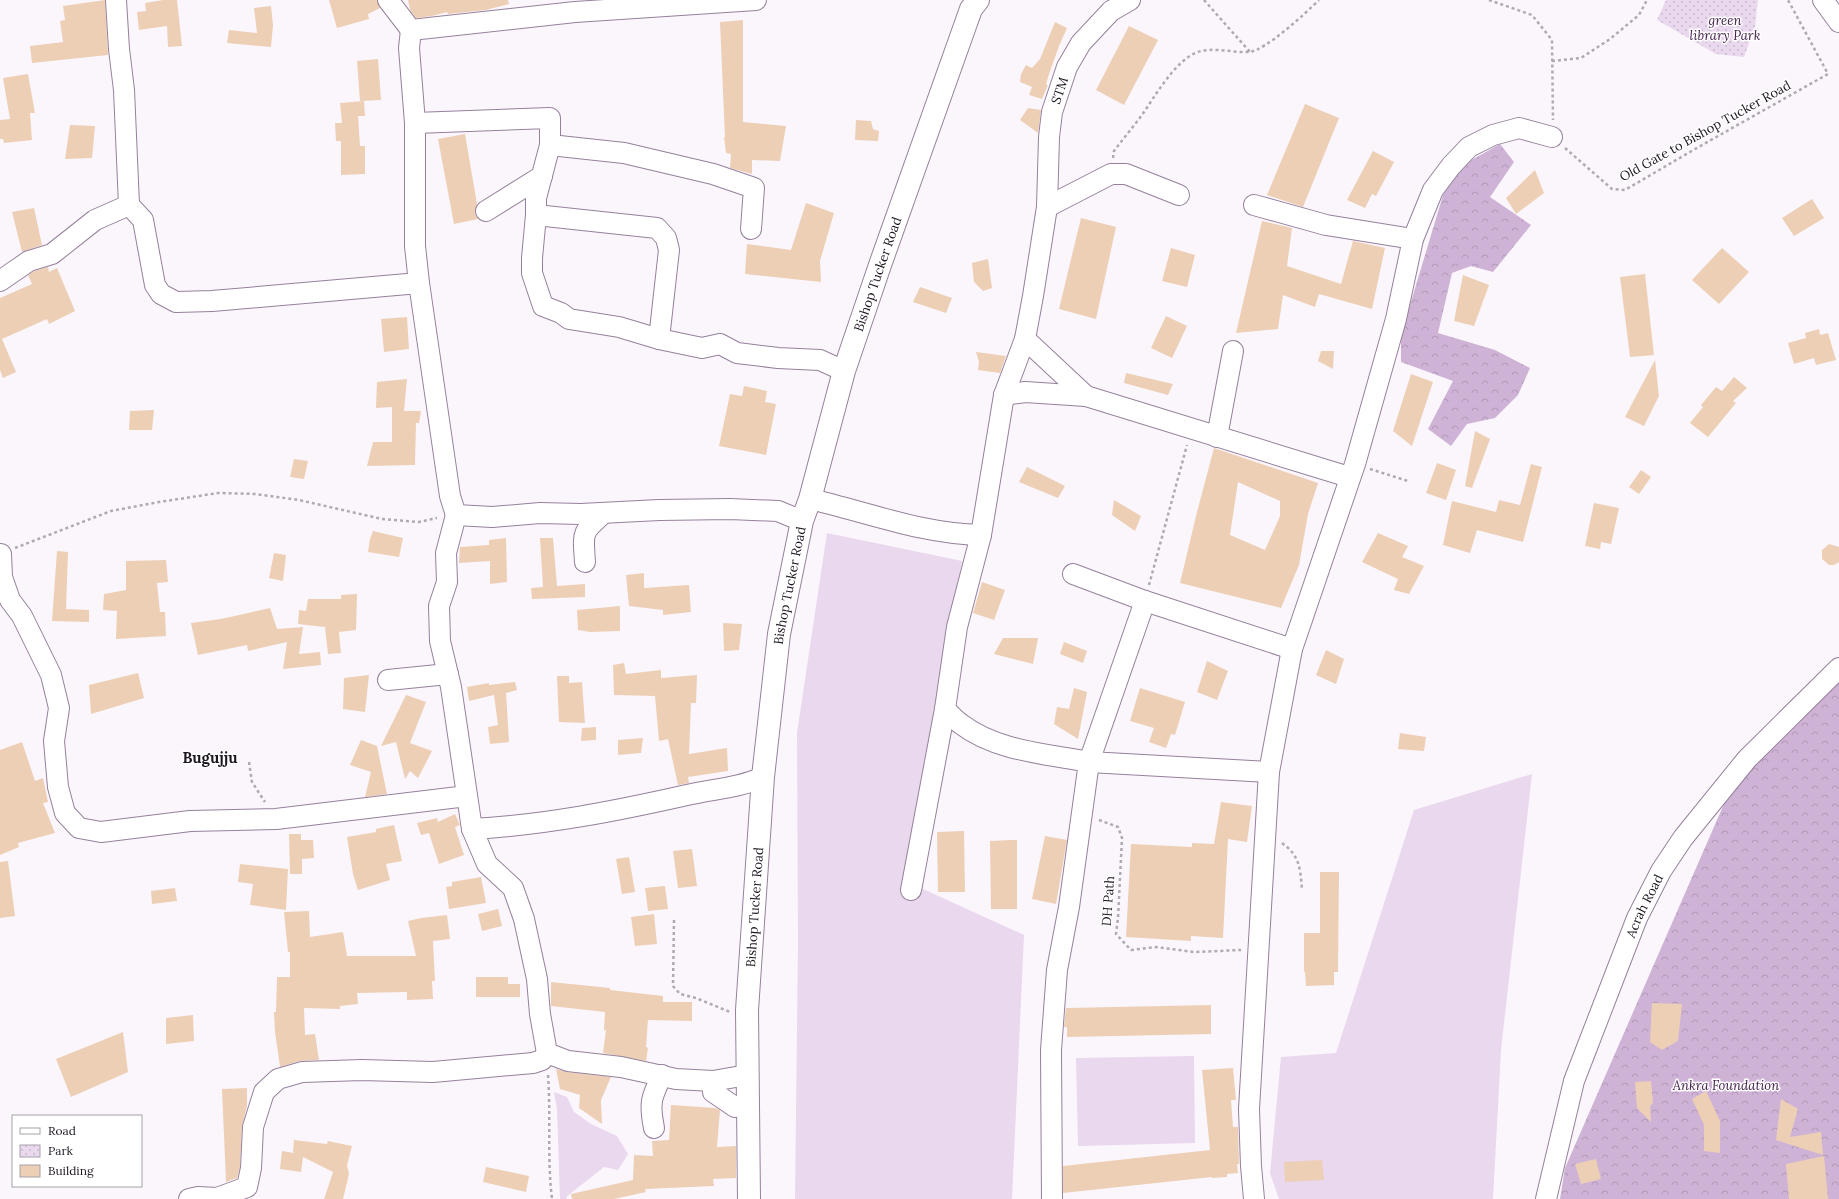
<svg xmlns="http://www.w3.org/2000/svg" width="1839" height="1199" font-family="Lora,serif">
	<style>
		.grass { fill: #e9d8ee }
		.forest { fill: url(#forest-crowns) }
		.park { fill: url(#park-dots) }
		.building { fill: #edcfb6; fill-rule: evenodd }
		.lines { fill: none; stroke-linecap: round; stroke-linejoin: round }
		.minor-casing { stroke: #96809c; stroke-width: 22 }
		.major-casing { stroke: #96809c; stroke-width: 24 }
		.path { stroke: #afa9b1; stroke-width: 2.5; stroke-dasharray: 3 3; stroke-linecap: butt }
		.minor { stroke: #fff; stroke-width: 20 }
		.major { stroke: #fff; stroke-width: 22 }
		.labels { text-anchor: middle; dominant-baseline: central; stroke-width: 3; stroke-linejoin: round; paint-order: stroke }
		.park-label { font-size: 13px; font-style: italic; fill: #43204c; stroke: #fff }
		.street-label { font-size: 13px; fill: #1e1621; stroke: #fff }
		.quarter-label { font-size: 15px; font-weight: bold; fill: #1e1621; stroke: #fff }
	</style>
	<defs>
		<pattern id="forest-crowns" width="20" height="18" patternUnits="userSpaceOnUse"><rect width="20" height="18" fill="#cfb3d7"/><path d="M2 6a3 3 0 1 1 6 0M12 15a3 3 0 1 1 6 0" fill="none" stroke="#b199b8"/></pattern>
		<pattern id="park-dots" width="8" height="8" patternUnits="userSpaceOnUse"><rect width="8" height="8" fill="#e9d8ee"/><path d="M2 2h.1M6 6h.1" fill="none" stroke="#c7b9cc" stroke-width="1.8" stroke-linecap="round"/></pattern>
	</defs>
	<rect width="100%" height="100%" fill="#fbf6fc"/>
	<!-- grass -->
	<g class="grass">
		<polygon points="827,533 962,561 927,758 923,889 1024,935 1012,1199 795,1199 798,943 797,733"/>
		<polygon points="1532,774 1501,1050 1493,1199 1279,1199 1270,1173 1281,1057 1336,1053 1414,810"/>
		<polygon points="1194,1056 1195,1143 1078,1146 1076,1058"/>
		<polygon points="554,1092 567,1097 574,1112 591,1124 617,1136 628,1154 618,1170 604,1167 566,1197 567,1199 560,1199 557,1109"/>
	</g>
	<!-- forest -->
	<g class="forest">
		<polygon points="1500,144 1514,162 1490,197 1531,225 1493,272 1471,266 1452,273 1438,333 1495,350 1530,368 1518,395 1495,418 1467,424 1451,446 1428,429 1453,381 1401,362 1401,335 1450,172"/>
		<polygon points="1839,677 1839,862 1838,861 1839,863 1839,1199 1560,1199 1565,1168 1748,749"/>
	</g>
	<!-- park -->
	<polygon class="park" points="1666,0 1758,0 1755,27 1744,57 1716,54 1657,20"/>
	<!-- building -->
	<g class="building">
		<polygon points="105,0 108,55 32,63 30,46 63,42 60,21 65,20 63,6"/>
		<polygon points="163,0 177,0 182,46 168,47 167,26 139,30 137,12 146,11 145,3"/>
		<polygon points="329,0 377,0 380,8 368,14 369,19 337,28"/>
		<polygon points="408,0 508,0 509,4 486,10 448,14 447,12 432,16 416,18 410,10"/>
		<polygon points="271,6 273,25 271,47 227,43 229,30 257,33 254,8"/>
		<polygon points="743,20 743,122 786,126 780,161 752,160 752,174 730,168 731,154 726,153 724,137 725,137 720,22"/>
		<polygon points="1055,22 1067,28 1059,46 1048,77 1046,85 1048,85 1042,99 1029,95 1032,87 1020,82 1021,74 1026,65 1032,68 1040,59"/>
		<polygon points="1129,26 1158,40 1124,105 1096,90"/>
		<polygon points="378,59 381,100 360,101 357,61"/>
		<polygon points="28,74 35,113 30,113 32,140 4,143 3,139 0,139 0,120 10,119 3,78"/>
		<polygon points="364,101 365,116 358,116 360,146 365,146 365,174 341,175 341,141 336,141 335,123 342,123 340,103"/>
		<polygon points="1305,104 1339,118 1303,207 1267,195"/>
		<polygon points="1028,108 1041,110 1038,133 1020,120"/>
		<polygon points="856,120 871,121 873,129 879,131 878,141 855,140"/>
		<polygon points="70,125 95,126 92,158 65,159"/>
		<polygon points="465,134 477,204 475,212 478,219 454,224 438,139"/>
		<polygon points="1373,151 1394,162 1376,196 1372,194 1365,208 1347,200"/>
		<polygon points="1535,170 1544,193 1516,214 1506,198"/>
		<polygon points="1812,199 1824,218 1794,236 1782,218"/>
		<polygon points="806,203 834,213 820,261 821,282 745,274 747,244 791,250"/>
		<polygon points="34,208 42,245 22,252 12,212"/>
		<polygon points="1081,218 1116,227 1096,319 1059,309"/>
		<polygon points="1262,221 1292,228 1287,266 1341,284 1353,241 1385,248 1372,309 1319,294 1315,307 1283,295 1278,329 1236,333"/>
		<polygon points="1171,248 1195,255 1187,287 1162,281"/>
		<polygon points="1722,248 1749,272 1719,304 1692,280"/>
		<polygon points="988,259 992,288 983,291 974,282 972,263"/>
		<polygon points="48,267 49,272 57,268 75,311 49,324 47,319 2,339 16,372 3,378 0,370 0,298 32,284 28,275 34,271"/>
		<polygon points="1645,274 1654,355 1630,357 1620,277"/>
		<polygon points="1463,275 1489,285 1474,326 1454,321"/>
		<polygon points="920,287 952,298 946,313 913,302"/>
		<polygon points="1166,316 1187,326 1172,358 1151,348"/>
		<polygon points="407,317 409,349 384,352 381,319"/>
		<polygon points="1819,329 1820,335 1828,333 1836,360 1816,365 1814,358 1794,364 1788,343 1806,338 1805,333"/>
		<polygon points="1321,351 1334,351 1333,369 1318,361"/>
		<polygon points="976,352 1006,356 1000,373 978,370 979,362"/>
		<polygon points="1655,360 1659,396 1644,426 1625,417"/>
		<polygon points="1126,373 1173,384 1168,395 1124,383"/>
		<polygon points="1411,374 1433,382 1412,446 1393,431"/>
		<polygon points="1734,377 1747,388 1733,401 1736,403 1708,437 1690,423 1703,407 1701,405 1716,387 1722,391"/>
		<polygon points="407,379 404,411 421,411 419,423 416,423 415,465 367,466 373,442 392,442 392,407 376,408 377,382"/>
		<polygon points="744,386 767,391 765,402 776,404 766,455 719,446 730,394 742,396"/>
		<polygon points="154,410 152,430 129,430 130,411"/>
		<polygon points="1475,431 1490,439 1472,488 1465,486"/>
		<path d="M1214,448L1318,483L1308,514L1299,565L1281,608L1180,583L1197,512ZM1238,482L1280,501V516L1265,550L1230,535Z"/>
		<polygon points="294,459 308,461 304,479 290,477"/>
		<polygon points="1437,463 1456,470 1446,500 1426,493"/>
		<polygon points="1531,464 1542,467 1523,542 1477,530 1470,553 1443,545 1452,501 1496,512 1499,500 1520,505"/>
		<polygon points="1027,467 1065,486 1058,498 1019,482"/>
		<polygon points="1641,470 1651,477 1639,494 1629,487"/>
		<polygon points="1114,500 1141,516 1135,531 1112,515"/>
		<polygon points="1594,503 1619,508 1611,544 1601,542 1600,549 1585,546"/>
		<polygon points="373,531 403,538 399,557 368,552 370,539"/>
		<polygon points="1378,533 1408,546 1402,557 1424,566 1409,594 1394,590 1398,579 1362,562"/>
		<polygon points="506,538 507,582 490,584 490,561 459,563 460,547 489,545 489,540"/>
		<polygon points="540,538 553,538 557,586 585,584 585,597 532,599 531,588 543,587"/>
		<polygon points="1829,544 1839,547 1839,562 1834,565 1829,565 1822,559 1822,550"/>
		<polygon points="57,551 68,552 66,609 89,610 89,622 52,621"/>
		<polygon points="274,553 286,555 283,581 269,578"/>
		<polygon points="166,560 168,582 157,583 160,612 165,612 166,636 116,639 117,611 103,610 104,594 126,590 126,561"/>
		<polygon points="644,573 644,588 689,585 691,612 663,615 663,610 629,606 626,575"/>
		<polygon points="982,582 1005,590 994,620 973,613"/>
		<polygon points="357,594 356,630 339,632 341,653 328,654 325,627 298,624 299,610 306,611 308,599 341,599 341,595"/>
		<polygon points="620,606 620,631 590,632 578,630 577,610"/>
		<polygon points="270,608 277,629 303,627 299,654 320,652 321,665 283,669 287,642 248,651 247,645 198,655 191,623 221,619"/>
		<polygon points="723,623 742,624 739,650 724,651"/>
		<polygon points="1003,638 1038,638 1033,664 994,654"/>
		<polygon points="1064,642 1087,651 1083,663 1060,654"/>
		<polygon points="1326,650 1344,659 1336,684 1316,675"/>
		<polygon points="1207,661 1228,671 1217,700 1197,692"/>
		<polygon points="624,663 626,674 661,670 661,678 697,675 696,703 691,703 689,754 727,748 728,771 688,777 689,783 678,785 668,739 659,741 655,696 614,695 613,665"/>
		<polygon points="138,673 144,698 91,714 89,685"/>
		<polygon points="369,675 365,712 343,709 344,678"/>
		<polygon points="557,676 569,676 569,683 582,682 585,723 559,722"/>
		<polygon points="515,682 517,690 506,693 509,742 490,744 488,727 498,725 494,695 469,701 467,687 489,683 489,685"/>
		<polygon points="1074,688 1087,692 1078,739 1054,724 1057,707 1069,709"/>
		<polygon points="1140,688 1185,702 1175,735 1171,734 1166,748 1149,742 1154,728 1130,721"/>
		<polygon points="406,695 426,702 410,743 432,751 418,778 410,771 405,779 396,742 381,746"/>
		<polygon points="596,727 596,740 581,741 582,728"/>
		<polygon points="1400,733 1426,737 1424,751 1398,749"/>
		<polygon points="643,738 641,753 618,755 618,740"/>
		<polygon points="361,740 377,746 387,794 365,797 371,772 350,765"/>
		<polygon points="22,742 35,781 43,778 48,802 43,803 55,833 18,843 19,847 0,855 0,750"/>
		<polygon points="1221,802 1252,806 1247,842 1228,839 1223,938 1191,936 1191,941 1126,937 1131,844 1192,847 1192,843 1214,844"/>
		<polygon points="455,814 460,825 455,827 464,855 439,864 429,833 421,835 417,823 437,818 438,822"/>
		<polygon points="394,825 402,861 386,864 390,880 358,890 353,874 347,837 376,832 376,829"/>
		<polygon points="964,831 965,892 938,892 937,832"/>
		<polygon points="289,834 301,834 301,840 313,840 314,858 302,859 302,874 290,874"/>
		<polygon points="1045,836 1067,840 1056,904 1032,899"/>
		<polygon points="1012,840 1017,840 1017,909 991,909 990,841"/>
		<polygon points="692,849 697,886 678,888 673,851"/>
		<polygon points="629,857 635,892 622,894 616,859"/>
		<polygon points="8,861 15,916 0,918 0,862"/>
		<polygon points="240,864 288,869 286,910 250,905 253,884 238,882"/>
		<polygon points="1320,872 1339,872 1338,972 1334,972 1334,985 1306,986 1305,972 1304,971 1304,933 1320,933"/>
		<polygon points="481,877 486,903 449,909 446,887 452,886 452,882"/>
		<polygon points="665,886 668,909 648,911 645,888"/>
		<polygon points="175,888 177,901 152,904 151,891"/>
		<polygon points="498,909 502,926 482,931 478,914"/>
		<polygon points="309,911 310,937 343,932 347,956 416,956 408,921 421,918 447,915 450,939 433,941 435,981 432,981 433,999 407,1000 407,992 357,993 358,1004 340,1006 340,1009 304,1008 305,1035 315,1034 319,1060 299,1061 280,1067 275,1032 274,1012 276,1012 277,977 290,977 290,952 288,952 284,912"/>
		<polygon points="654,914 657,944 635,946 631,917"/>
		<polygon points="476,977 508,977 508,984 520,984 520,997 476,997"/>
		<polygon points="551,982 610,988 610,990 663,996 663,1002 692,1002 692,1021 648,1020 646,1047 648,1048 646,1061 603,1053 606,1030 604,1030 605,1012 551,1006"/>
		<polygon points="1652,1003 1682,1004 1678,1041 1662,1050 1650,1042"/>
		<polygon points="1211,1005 1211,1034 1067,1037 1067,1027 1064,1027 1066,1008"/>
		<polygon points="193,1015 194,1041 166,1044 166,1018"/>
		<polygon points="123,1032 128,1072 71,1097 56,1059"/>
		<polygon points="1233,1068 1236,1100 1231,1100 1233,1127 1238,1127 1239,1164 1237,1164 1238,1173 1227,1174 1227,1177 1212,1178 1212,1177 1063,1193 1063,1166 1210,1150 1202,1070"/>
		<polygon points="556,1069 567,1072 611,1077 601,1100 602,1124 579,1108 580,1095 560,1089"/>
		<polygon points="1651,1081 1653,1103 1650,1106 1651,1122 1637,1108 1635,1082"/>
		<polygon points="247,1088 247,1106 242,1126 240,1167 237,1178 226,1182 222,1089"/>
		<polygon points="1706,1091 1720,1121 1720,1153 1704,1151 1704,1125 1692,1099"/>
		<polygon points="1781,1099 1798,1109 1790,1137 1821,1132 1823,1155 1776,1140"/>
		<polygon points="671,1105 715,1108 720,1110 717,1147 736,1146 736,1178 713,1179 714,1186 645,1189 646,1192 614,1199 572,1199 571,1194 633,1180 634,1155 653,1156 652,1141 669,1140"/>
		<polygon points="294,1140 327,1144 328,1141 352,1146 347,1165 349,1174 343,1199 324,1199 333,1172 303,1157 301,1172 280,1169 282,1151 294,1153 293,1152"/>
		<polygon points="1824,1156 1828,1199 1789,1199 1786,1164"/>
		<polygon points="1596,1159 1601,1179 1581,1184 1575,1164"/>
		<polygon points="1322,1160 1324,1180 1285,1182 1284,1162"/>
		<polygon points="486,1167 529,1176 526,1192 483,1182"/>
	</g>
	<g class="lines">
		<!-- minor casing -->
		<g class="minor-casing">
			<g id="minor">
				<polyline points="388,0 411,30 575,12 756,0"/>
				<polyline points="1823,0 1839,22"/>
				<polyline points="411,30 409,48 415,123 415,246 419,283 450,496 456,515"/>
				<polyline points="415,123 550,118 550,145 536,198 536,215 532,258 532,273 543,306 561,313 569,319 619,327 659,339 702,348 720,344 737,353 778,358 820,360 844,371"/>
				<polyline points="550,145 624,153 713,174 754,188 751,229"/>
				<polyline points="129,205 143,220 155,285 161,294 176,302 212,301 419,283"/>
				<polyline points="1254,205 1326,225 1413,239"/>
				<polyline points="1047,207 1111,174 1126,174 1179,195"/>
				<polyline points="486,211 542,176"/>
				<polyline points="536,215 657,228 666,238 669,250 659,339"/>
				<polyline points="0,281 29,261 52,254 95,220 129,205 124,90 119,49 116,0"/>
				<polyline points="1025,339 1086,396"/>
				<polyline points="1004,395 1025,392 1086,396 1349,477"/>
				<polyline points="1217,437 1233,351"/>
				<path d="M810,499C867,512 922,534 981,535"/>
				<polyline points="1,554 2,577 10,600 22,616 51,675 59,708 54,741 58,787 65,813 79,828 101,832 190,821 276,819 467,796"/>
				<path d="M585,562C583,532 581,533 604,513"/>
				<polyline points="1073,574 1145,601 1292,649"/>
				<polyline points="1145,601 1089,762 1269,772"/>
				<polyline points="388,680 448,674"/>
				<path d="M472,829C545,825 616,811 687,795C712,789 739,788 763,777"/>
				<polyline points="911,890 945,709"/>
				<polyline points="747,1075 713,1081 676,1079 621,1067 568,1061 547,1053 540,1014 537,979 524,919 513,888 487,864 472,829 451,687 440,641 439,606 447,582 446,553 456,515 492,517 540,513 581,514 659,510 730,509 778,511 802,521"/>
				<polyline points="713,1081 713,1092 735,1107"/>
				<path d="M654,1128C649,1103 651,1098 662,1075"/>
				<polyline points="189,1199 198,1197 217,1198 247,1187 251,1168 253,1127 264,1092 278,1079 302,1072 362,1070 433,1072 533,1063 542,1060 547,1053"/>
				<path id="s1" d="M1052,1199L1051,1050L1057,970L1069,907L1089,762C1047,754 996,751 961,724C955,720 950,714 945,709L957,627L981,535L1004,395L1025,339L1033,296L1047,207L1049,137L1052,112L1067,67L1081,43L1111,11L1130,0"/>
				<polyline points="1254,1199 1251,1166 1249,1109 1269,772 1292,649 1355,464 1396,319 1413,239 1433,190 1451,166 1469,147 1493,135 1519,128 1552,137"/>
				<path id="s2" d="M1546,1199L1574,1081L1637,918L1661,871L1683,838L1747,759L1839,668"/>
			</g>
		</g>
		<!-- major casing -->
		<g class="major-casing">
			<g id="major">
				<path id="s3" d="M749,1199L747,1010L763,777L779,634L802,521L810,499L844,371L880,265L971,9L978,0"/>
			</g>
		</g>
		<!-- path -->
		<g class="path">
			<polyline points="1204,0 1250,52"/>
			<polyline points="1489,0 1532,15 1552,40 1553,120"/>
			<polyline points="1552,61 1581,58 1610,39 1639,15 1647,0"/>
			<polyline points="1565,148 1612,189 1625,190 1695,149 1828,74 1788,0"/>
			<path d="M1113,158L1114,151C1123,139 1133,127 1142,115C1155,96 1174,63 1195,53C1211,46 1232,53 1249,52C1265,51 1307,12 1319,0"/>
			<polyline points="1370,469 1408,481"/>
			<polyline points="15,548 111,511 159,502 218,493 255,494 299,500 382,519 419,522 437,518"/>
			<polyline points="1149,585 1187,445"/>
			<polyline points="249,762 252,782 265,802"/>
			<polyline points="1099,820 1118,827 1122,838 1118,918 1116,934 1131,950 1156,947 1194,952 1241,950"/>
			<path d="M1282,843C1300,856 1300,868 1302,889"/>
			<polyline points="674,920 673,986 680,994 696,998 730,1012"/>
			<path d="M548,1075C551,1116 547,1158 552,1199"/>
		</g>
		<!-- minor -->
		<use href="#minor" class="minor"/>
		<!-- major -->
		<use href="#major" class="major"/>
	</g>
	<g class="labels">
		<!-- park labels -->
		<g class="park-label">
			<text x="1725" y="20">green<tspan x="1725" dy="15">library Park</tspan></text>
			<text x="1726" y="1085">Ankra Foundation</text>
		</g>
		<!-- street labels -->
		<g class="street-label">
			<text stroke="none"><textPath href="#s1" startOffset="1228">STM</textPath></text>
			<text transform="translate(1705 131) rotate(-29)">Old Gate to Bishop Tucker Road</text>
			<text stroke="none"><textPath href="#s3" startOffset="940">Bishop Tucker Road</textPath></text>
			<text stroke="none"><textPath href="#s3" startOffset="616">Bishop Tucker Road</textPath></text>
			<text transform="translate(1108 901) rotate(-86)">DH Path</text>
			<text stroke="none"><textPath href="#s3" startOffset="292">Bishop Tucker Road</textPath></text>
			<text stroke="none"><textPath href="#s2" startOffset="310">Acrah Road</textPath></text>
		</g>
		<!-- quarter labels -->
		<g class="quarter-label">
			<text x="210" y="757">Bugujju</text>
		</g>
	</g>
	<!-- legend -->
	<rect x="12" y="1115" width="130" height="72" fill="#ffffff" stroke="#a5a2a6"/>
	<rect x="20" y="1128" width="20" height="6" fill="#ffffff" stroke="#a5a2a6"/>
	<text x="48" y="1135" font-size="12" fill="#1e1621">Road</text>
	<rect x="20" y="1145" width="20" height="12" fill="url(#park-dots)" stroke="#a5a2a6"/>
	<text x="48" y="1155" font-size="12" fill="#1e1621">Park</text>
	<rect x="20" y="1165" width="20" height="12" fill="#edcfb6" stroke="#a5a2a6"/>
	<text x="48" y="1175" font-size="12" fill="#1e1621">Building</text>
</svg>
